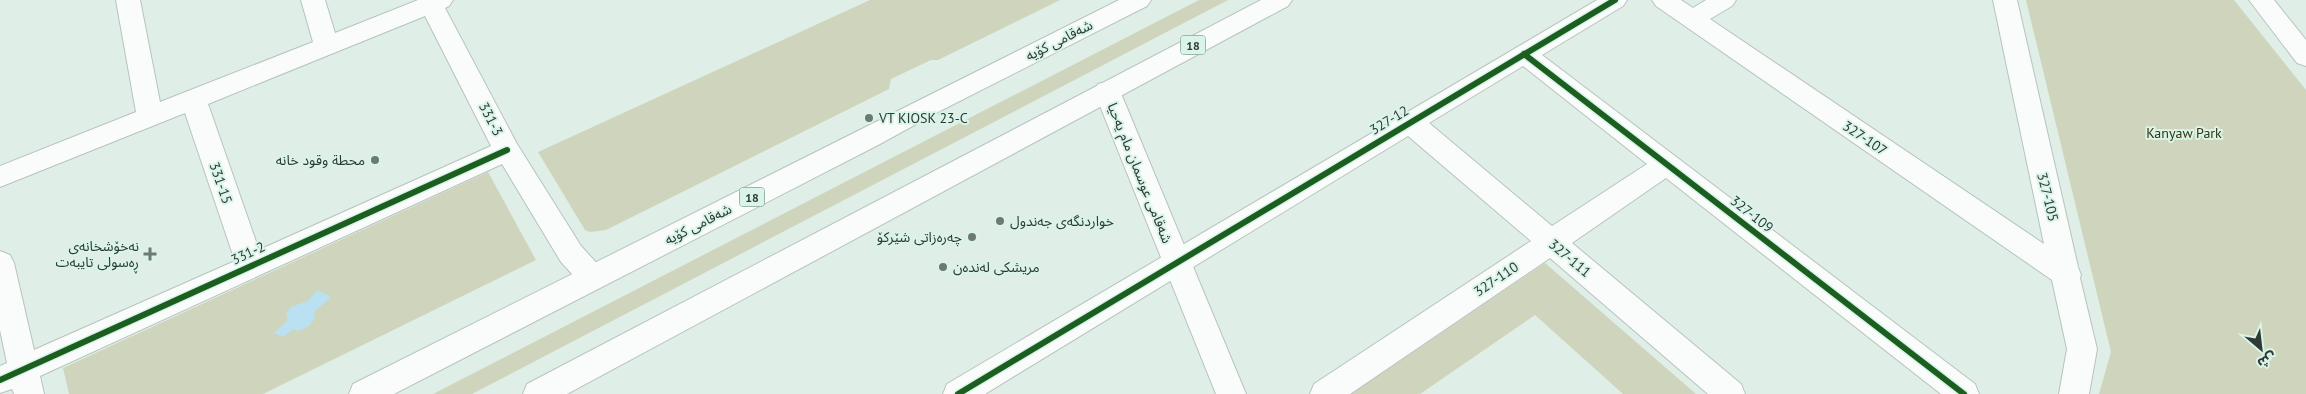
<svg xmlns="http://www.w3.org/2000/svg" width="2306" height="394" font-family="'PT Sans','Noto Sans Arabic',sans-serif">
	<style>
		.green { fill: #cfd5bc }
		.water { fill: #b9e1f1 }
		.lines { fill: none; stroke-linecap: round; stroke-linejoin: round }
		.street-casing { stroke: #b7c3be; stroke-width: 2 }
		.secondary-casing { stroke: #b7c3be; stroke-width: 2 }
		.highway-casing { stroke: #b7c3be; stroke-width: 2 }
		.street { fill: #fafcfb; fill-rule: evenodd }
		.secondary { fill: #fafcfb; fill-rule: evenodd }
		.highway { fill: #fafcfb; fill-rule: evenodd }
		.cycleway-casing { stroke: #d9f4e8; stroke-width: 9 }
		.cycleway { stroke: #1b5e20; stroke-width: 6 }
		.poi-dot { fill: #6d7973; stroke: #d9f4e8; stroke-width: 2 }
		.labels { text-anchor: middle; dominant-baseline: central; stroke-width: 4; stroke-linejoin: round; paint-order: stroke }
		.shield { fill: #d9f4e8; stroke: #63726b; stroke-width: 1 }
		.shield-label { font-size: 12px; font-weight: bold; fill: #303a35 }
		.street-label { font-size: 14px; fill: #303a35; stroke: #d9f4e8 }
		.poi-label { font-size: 14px; fill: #303a35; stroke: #d9f4e8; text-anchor: start }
		.park-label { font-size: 14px; fill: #37340e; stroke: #d9f4e8 }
	</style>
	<rect width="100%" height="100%" fill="#dfeee7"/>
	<!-- green -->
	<g class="green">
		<polygon points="870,0 1060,0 938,60 931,60 891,79 889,89 606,230 590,232 585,230 538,152"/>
		<polygon points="1199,0 1228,0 472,394 433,394"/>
		<polygon points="2026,0 2234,0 2306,90 2306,394 2099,394 2111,352"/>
		<polygon points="488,172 536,260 263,394 69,394 63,368"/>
		<polygon points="1545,263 1696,394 1623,394 1535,315 1420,394 1351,394"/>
	</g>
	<!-- water -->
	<polygon class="water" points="318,290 331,297 314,312 315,319 309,326 298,331 294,329 283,337 274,333 288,320 286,314 291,307 308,301"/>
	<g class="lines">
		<!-- street casing -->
		<g class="street-casing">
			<g id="street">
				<path d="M116,0H140L160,102L313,42L301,0H325L335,33L418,0H453L449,6L445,8L517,144L581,246L603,270L607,278L603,286L593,290L583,286L561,262L502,164L40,376L44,394H14L12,389L0,393V366L7,363L0,330V251L10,255L14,263L34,350L235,261L185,113L0,187V166L136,112ZM425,16L491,146L259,250L208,104Z"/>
				<path d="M1597,0H1627L1623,6L1542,55L1975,384L1979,394H1941L1666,178L1572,243L1741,384L1745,394H1708L1550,258L1350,394H1310L1314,384L1531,241L1408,136L985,394H943L947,384ZM1523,66L1647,164L1552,226L1429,123Z"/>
				<polygon points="1652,0 1681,0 1693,8 1706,0 1736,0 1732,6 1710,19 2044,244 1993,0 2017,0 2078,267 2081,275 2080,278 2097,349 2089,394 2059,394 2067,349 2052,280 1656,6"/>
			</g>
		</g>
		<!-- secondary casing -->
		<g class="secondary-casing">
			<g id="secondary">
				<polygon points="2249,0 2274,0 2306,40 2306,66 2297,63"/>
				<polygon points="1107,82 1116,84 1120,91 1246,394 1216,394 1094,91 1098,84"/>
			</g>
		</g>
		<!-- highway casing -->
		<g class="highway-casing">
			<g id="highway">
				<polygon points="1119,0 1151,0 1147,6 938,112 880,144 394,394 349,394 353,384"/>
				<polygon points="1261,0 1292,0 1288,6 567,394 523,394 527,384"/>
			</g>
		</g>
		<!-- street -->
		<use href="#street" class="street"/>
		<!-- secondary -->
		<use href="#secondary" class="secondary"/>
		<!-- highway -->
		<use href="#highway" class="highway"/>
		<!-- cycleway casing -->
		<g class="cycleway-casing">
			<g id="cycleway">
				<polyline points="1524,54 1964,394"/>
				<polyline points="0,380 507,150"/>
				<polyline points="958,394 1615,0"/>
			</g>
		</g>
		<!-- cycleway -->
		<use href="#cycleway" class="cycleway"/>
	</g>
	<!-- markers -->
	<g class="poi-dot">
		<circle cx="869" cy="118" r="5"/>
		<circle cx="375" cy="160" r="5"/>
		<circle cx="1000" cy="221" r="5"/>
		<circle cx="972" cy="237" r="5"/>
		<path d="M147.5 246.5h5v5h5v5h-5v5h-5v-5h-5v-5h5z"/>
		<circle cx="943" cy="267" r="5"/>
	</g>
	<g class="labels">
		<!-- shield labels -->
		<g class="shield">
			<rect x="1180.5" y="35.5" width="25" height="19" rx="4"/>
			<rect x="739.5" y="187.5" width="25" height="19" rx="4"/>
		</g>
		<g class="shield-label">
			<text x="1193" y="45">18</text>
			<text x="752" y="197">18</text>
		</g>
		<!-- street labels -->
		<g class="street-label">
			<text transform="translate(1059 40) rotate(-27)">شەقامی کۆیە</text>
			<text transform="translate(491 119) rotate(63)">331-3</text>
			<text transform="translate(1389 120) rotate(-31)">327-12</text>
			<text transform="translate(1865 138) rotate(34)">327-107</text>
			<text transform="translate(1140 173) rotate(68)">شەقامی عوسمان مام یەحیا</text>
			<text transform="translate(221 183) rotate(71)">331-15</text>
			<text transform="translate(2048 197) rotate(76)">327-105</text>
			<text transform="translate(1752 214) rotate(38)">327-109</text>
			<text transform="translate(698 224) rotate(-27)">شەقامی کۆیە</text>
			<text transform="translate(248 253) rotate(-25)">331-2</text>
			<text transform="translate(1570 258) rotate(40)">327-111</text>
			<text transform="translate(1496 279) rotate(-34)">327-110</text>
		</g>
		<!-- poi labels -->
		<g class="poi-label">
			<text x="879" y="118">VT KIOSK 23-C</text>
			<text x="365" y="160" text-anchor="end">محطة وقود خانه</text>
			<text x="1010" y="221">خواردنگەی جەندول</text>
			<text x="962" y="237" text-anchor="end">چەرەزاتی شێرکۆ</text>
			<text x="139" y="246" text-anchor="end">نەخۆشخانەی<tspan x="139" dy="16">ڕەسولی تایبەت</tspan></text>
			<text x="953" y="267">مریشکی لەندەن</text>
		</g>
		<!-- park labels -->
		<g class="park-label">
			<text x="2184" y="133">Kanyaw Park</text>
		</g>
	</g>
	<!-- north arrow -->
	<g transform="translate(2261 349) rotate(152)" stroke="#d9f4e8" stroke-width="4" paint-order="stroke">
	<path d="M0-4L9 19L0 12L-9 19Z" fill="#303a35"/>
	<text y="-8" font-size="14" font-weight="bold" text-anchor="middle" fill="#303a35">ش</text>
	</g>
</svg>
